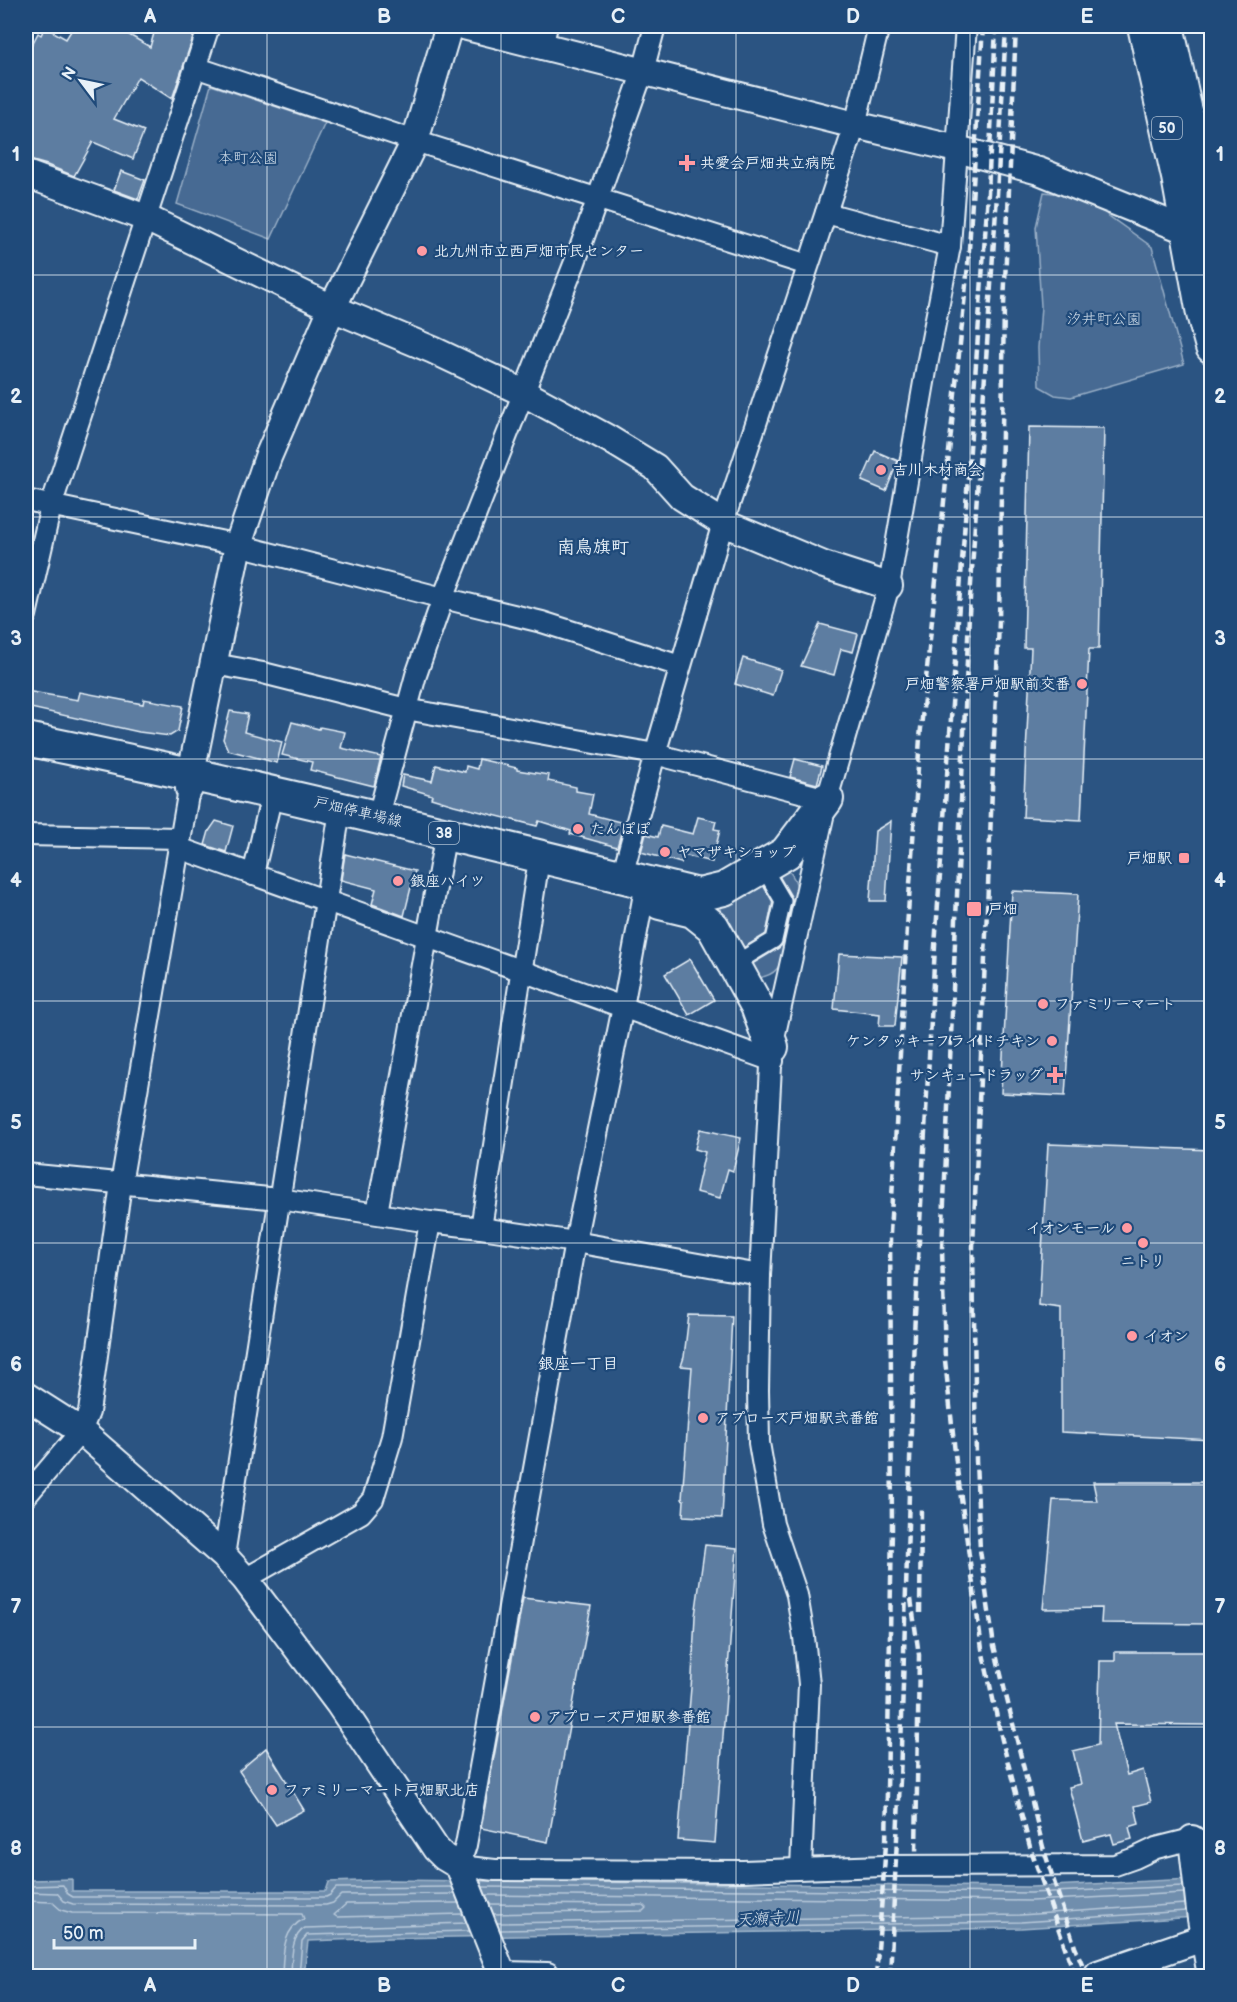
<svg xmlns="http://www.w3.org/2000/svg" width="1237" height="2002" font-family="'Balsamiq Sans','Klee One',sans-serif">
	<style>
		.green { fill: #476b93; stroke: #98aec6; stroke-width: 1.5 }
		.water { fill: #708ead; stroke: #a0b6cb; stroke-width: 1.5 }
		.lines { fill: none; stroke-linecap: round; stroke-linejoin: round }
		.shore { stroke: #b8c9da; stroke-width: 1.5 }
		.building { fill: #5d7da1; stroke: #e8f1f8; stroke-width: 1.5 }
		.pedestrian-casing { stroke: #e8f1f8; stroke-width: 20 }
		.minor-casing { stroke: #e8f1f8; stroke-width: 24 }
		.tertiary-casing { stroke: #e8f1f8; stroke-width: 30 }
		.secondary-casing { stroke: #e8f1f8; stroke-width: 33 }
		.primary-casing { stroke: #e8f1f8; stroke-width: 36 }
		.pedestrian { stroke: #1f4a7a; stroke-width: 15 }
		.minor { stroke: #1f4a7a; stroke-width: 20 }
		.tertiary { stroke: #1f4a7a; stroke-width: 26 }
		.secondary { stroke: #1f4a7a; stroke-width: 28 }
		.primary { stroke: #1f4a7a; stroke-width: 32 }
		.rail { stroke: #e8f1f8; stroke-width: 4.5; stroke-dasharray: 9 4.5; stroke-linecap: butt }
		.grid { fill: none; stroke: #e8f1f8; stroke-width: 1.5; stroke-opacity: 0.55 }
		.poi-dot { fill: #ff9aa2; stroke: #1f4a7a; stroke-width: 2 }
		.labels { text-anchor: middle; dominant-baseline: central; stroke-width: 4.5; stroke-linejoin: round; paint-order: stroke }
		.shield { fill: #1f4a7a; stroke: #acbfd2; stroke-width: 1.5 }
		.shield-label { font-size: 14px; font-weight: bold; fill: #e8f1f8 }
		.park-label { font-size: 15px; fill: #d0dde9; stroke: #1f4a7a }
		.poi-label { font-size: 15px; font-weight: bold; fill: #e8f1f8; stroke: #1f4a7a; text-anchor: start }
		.street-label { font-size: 15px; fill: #e8f1f8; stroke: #1f4a7a }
		.neighbourhood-label { font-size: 16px; font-weight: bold; fill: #e8f1f8; stroke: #1f4a7a }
		.water-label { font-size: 16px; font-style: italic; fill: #d0dde9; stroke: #1f4a7a }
		.quarter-label { font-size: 18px; font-weight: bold; fill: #e8f1f8; stroke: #1f4a7a }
		.neatline { fill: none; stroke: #e8f1f8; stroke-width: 2 }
		.grid-label { font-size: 20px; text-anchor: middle; font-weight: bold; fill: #e8f1f8 }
	</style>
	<rect width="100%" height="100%" fill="#2b5482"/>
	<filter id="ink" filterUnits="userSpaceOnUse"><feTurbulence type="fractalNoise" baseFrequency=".0167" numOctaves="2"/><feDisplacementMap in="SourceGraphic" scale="12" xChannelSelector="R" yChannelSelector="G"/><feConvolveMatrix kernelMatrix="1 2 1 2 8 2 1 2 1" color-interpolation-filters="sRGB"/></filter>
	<g filter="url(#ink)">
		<!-- green -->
		<g class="green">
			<polygon points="211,85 325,123 271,239 177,204"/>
			<polygon points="1044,192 1071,195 1103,212 1152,247 1184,364 1071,397 1055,395 1039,386 1038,348 1041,306 1036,227"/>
			<path d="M771,869L788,870C800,883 798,894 793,911L786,909L789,897Z"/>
			<polygon points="757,875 773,899 766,936 735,956 718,917 722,905"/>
			<path d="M784,940L787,941C781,962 781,975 757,978L744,967Z"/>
		</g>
		<!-- water -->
		<polygon class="water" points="26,1875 31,1880 72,1879 72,1891 326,1891 329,1882 390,1880 1031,1887 1211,1878 1212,1916 1021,1928 391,1938 308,1941 304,1976 26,1976"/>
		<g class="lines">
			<!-- shore -->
			<g class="shore">
				<polyline points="26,1883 31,1886 63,1885 68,1894 73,1897 326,1897 330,1895 336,1888 452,1887"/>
				<polyline points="483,1887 1031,1893 1183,1886"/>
				<polyline points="26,1892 57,1893 64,1901 73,1904 326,1905 333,1903 341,1895 455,1894"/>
				<polyline points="486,1895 1031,1901 1184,1893"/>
				<path d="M26,1901L52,1902L61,1910L72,1913L302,1914L304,1919C282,1929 283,1955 282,1976"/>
				<polyline points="459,1903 346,1904 334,1915 337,1917 463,1914"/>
				<polyline points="489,1904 643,1905 646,1908 643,1911 493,1914"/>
				<polyline points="497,1923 1020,1915 1185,1904"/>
				<polyline points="500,1930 1021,1922 1186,1911"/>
				<path d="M291,1976C292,1961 290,1936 305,1928L467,1923"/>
				<polyline points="299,1976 302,1941 307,1935 469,1931"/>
			</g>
		</g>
		<!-- building -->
		<g class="building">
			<polygon points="74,26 114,26 150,47 156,26 197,26 172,99 138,77 114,119 144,131 133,159 93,142 74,176 47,165 26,159 26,56 38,33 41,35 45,27 66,39"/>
			<polygon points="121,171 145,180 138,199 114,190"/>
			<polygon points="1029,427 1104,428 1099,649 1089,649 1081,820 1023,817 1031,648 1024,648"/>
			<polygon points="875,451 898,461 886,491 862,481"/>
			<polygon points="820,624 858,634 853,652 841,649 834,675 801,666"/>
			<polygon points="743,658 781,670 773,696 735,684"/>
			<polygon points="26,691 78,700 80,692 143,704 144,699 183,706 178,731 170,736 139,732 26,707"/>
			<polygon points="230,711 248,714 244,732 282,742 277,763 228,750 223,739"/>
			<polygon points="292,722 319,729 320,727 345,732 341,748 381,757 374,786 310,770 312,762 282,755"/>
			<polygon points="479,759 517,768 517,770 549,775 548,781 576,787 576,791 593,794 589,814 624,823 617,847 570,834 571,831 539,821 537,826 454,805 431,798 432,795 401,786 403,775 432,781 436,765 465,772 466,766 477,769"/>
			<polygon points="795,759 822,766 817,784 790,777"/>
			<polygon points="698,817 716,821 714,829 720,830 712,862 683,855 681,863 641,852 646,834 658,837 661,826 693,834"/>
			<polygon points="216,821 233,826 226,852 205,845 209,831"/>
			<polygon points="891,821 886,901 870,901 875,831"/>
			<polygon points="345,854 415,871 404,916 372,904 376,889 341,880"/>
			<polygon points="1012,891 1078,894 1065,1096 1001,1093"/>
			<polygon points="839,954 902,957 895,1026 879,1026 880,1014 834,1009"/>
			<polygon points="690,959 714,1000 689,1015 665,974"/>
			<polygon points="700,1129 741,1138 733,1171 728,1169 720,1198 696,1192 705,1152 695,1149"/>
			<polygon points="1048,1144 1212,1150 1212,1440 1061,1432 1061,1309 1039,1306"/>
			<polygon points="689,1315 732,1316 722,1518 683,1516 684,1500 682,1499 692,1367 681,1366 684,1357"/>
			<polygon points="1093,1482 1212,1482 1212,1624 1101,1623 1102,1608 1043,1609 1053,1500 1097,1501"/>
			<polygon points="705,1545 737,1548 715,1843 678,1840 692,1676 695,1616"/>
			<polygon points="523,1598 591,1606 548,1842 481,1828"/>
			<polygon points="1115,1652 1212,1652 1212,1725 1114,1724 1127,1775 1143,1770 1151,1802 1135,1806 1139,1824 1129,1827 1132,1839 1114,1844 1111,1834 1083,1841 1069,1787 1081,1784 1073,1751 1098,1745 1100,1661 1115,1661"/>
			<polygon points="266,1748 304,1810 276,1825 239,1771"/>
		</g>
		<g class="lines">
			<!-- pedestrian casing -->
			<g class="pedestrian-casing">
				<polyline id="pedestrian" points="741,960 774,940 783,901 766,872"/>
			</g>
			<!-- minor casing -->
			<g class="minor-casing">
				<g id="minor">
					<polyline points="542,46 547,26"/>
					<polyline points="195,67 415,141 808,265"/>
					<polyline points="826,213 950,246"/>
					<polyline points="26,500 238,545 443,598 542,622 680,666"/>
					<polyline points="26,615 51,506 209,26"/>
					<polyline points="214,664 263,673 406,709 655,754 827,799"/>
					<polyline points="378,816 416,675 443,598 575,262 643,71 655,26"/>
					<polyline points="26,835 180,838"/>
					<polyline points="179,848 773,1061"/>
					<polyline points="253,875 269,807"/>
					<polyline points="622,876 655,754 723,523 855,125 879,26"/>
					<polyline points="643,899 623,1007 575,1242 466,1845 459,1866 495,1870 743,1871 884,1866 1115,1865 1135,1858 1156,1848 1192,1839"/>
					<polyline points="26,1174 279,1199 430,1222 481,1228 575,1242 760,1275"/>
					<polyline points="377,1213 443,849"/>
					<polyline points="481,1228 537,872"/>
					<polyline points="26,1496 81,1431 89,1412 121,1184 189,789"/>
					<polyline points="224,1556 338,823"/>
					<polyline points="245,1579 361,1513 373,1499 392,1437 430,1222"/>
					<polyline points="801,1868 809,1684 804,1637 797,1595 773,1524 759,1443 758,1390 760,1275 772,1047 827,799 889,586 927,365 950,246 966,26"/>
				</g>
			</g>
			<!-- tertiary casing -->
			<g class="tertiary-casing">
				<g id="tertiary">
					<polyline points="463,26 855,125 957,149 1039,171 1188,231"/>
					<polyline points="26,174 146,218 332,308 433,350 524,393 609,439 655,467 682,497 723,523 824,565 889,586"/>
					<polyline points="189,789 191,773 238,545 268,457 332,308 415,141 449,26"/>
					<polyline points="26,1396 81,1431 224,1556 245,1579 339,1704 436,1849 444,1857 459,1866 503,1976"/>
					<polyline points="1192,1839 1201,1919 1211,1976"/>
					<polyline points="1098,1974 1212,1935"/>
					<polyline points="503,1975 547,1976"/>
				</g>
			</g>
			<!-- secondary casing -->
			<g class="secondary-casing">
				<polyline id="secondary" points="1188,231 1212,248"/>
			</g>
			<!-- primary casing -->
			<g class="primary-casing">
				<g id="primary">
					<polyline points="1144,26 1178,177 1203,314 1212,347"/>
					<polyline points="1167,26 1212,228"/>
					<path d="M26,739C251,785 475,841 699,895L724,889L786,853L827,799"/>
					<polyline points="660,903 693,911 713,927 757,1006 772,1047"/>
				</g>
			</g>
			<!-- pedestrian -->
			<use href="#pedestrian" class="pedestrian"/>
			<!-- minor -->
			<use href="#minor" class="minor"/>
			<!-- tertiary -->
			<use href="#tertiary" class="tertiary"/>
			<!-- secondary -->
			<use href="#secondary" class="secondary"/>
			<!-- primary -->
			<use href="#primary" class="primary"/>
			<!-- rail -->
			<g class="rail">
				<polyline points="1006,26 997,195 969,614 942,1248 945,1360 956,1462 982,1649 1002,1740 1030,1847 1075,1976"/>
				<polyline points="1016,26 1004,305 999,621 973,1247 976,1460 980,1550 994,1646 1043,1847 1075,1947 1087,1976"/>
				<polyline points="911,1599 919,1655 916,1854"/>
				<polyline points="920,1613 921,1507"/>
				<polyline points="876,1976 886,1844 892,1528 890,1234 907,928 920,738 968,265 983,26"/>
				<polyline points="890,1976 900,1780 914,1334 935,946 988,193 996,26"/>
			</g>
		</g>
	</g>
	<!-- grid -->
	<path class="grid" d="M267,26V1976M501,26V1976M736,26V1976M970,26V1976M26,275H1212M26,517H1212M26,759H1212M26,1001H1212M26,1243H1212M26,1485H1212M26,1727H1212"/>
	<!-- markers -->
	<g class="poi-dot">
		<path d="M684 154h6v6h6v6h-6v6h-6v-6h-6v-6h6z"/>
		<circle cx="422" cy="251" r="6"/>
		<circle cx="881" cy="470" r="6"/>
		<circle cx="1082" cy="684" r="6"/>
		<circle cx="578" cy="829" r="6"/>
		<circle cx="665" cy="852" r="6"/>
		<rect x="1178" y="852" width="12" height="12" rx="3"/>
		<circle cx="398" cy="881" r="6"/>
		<rect x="966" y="901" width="16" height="16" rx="3"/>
		<circle cx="1043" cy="1004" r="6"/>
		<circle cx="1052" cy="1041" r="6"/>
		<path d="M1052 1066h6v6h6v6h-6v6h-6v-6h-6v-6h6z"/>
		<circle cx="1127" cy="1228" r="6"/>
		<circle cx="1143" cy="1243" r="6"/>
		<circle cx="1132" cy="1336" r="6"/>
		<circle cx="703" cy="1418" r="6"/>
		<circle cx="535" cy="1717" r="6"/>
		<circle cx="272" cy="1790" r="6"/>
	</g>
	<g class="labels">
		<!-- shield labels -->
		<g class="shield">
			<rect x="1152" y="117" width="30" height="22" rx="4.5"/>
			<rect x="429" y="822" width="30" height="22" rx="4.5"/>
		</g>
		<g class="shield-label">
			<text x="1167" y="128">50</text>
			<text x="444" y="833">38</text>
		</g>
		<!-- park labels -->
		<g class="park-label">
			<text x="248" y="158">本町公園</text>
			<text x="1104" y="319">汐井町公園</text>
		</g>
		<!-- poi labels -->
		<g class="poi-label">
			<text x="700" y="163">共愛会戸畑共立病院</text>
			<text x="434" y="251">北九州市立西戸畑市民センター</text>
			<text x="893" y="470">吉川木材商会</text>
			<text x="1070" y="684" text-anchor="end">戸畑警察署戸畑駅前交番</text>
			<text x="590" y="829">たんぽぽ</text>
			<text x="677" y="852">ヤマザキショップ</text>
			<text x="1172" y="858" text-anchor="end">戸畑駅</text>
			<text x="410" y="881">銀座ハイツ</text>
			<text x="988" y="909">戸畑</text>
			<text x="1055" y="1004">ファミリーマート</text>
			<text x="1040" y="1041" text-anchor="end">ケンタッキーフライドチキン</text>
			<text x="1043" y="1075" text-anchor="end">サンキュードラッグ</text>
			<text x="1115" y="1228" text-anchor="end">イオンモール</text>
			<text x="1143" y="1261" text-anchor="middle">ニトリ</text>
			<text x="1144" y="1336">イオン</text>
			<text x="715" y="1418">アプローズ戸畑駅弐番館</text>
			<text x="547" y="1717">アプローズ戸畑駅参番館</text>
			<text x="284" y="1790">ファミリーマート戸畑駅北店</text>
		</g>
		<!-- street labels -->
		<g class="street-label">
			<text transform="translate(358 812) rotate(13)">戸畑停車場線</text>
		</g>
		<!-- neighbourhood labels -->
		<g class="neighbourhood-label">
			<text x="578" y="1364">銀座一丁目</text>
		</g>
		<!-- water labels -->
		<g class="water-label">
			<text transform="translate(768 1919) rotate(-3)">天瀬寺川</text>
		</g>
		<!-- quarter labels -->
		<g class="quarter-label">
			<text x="593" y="547">南鳥旗町</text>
		</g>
	</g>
	<!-- margin -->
	<rect width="1237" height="2002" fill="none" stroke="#1f4a7a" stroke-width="66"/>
	<!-- north arrow -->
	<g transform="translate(81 81) rotate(302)" stroke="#1f4a7a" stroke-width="4.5" paint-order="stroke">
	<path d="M0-4.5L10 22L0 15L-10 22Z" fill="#e8f1f8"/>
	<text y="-9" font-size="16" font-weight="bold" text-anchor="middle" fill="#e8f1f8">N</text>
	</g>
	<!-- scale -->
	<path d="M54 1939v9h141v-9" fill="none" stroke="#e8f1f8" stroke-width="3"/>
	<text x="63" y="1939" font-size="18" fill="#e8f1f8" stroke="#1f4a7a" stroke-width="4.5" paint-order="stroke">50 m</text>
	<rect x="33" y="33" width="1171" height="1936" class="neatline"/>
	<g class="grid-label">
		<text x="150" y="23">A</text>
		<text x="384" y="23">B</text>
		<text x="618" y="23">C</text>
		<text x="853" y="23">D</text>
		<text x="1087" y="23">E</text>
		<text x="16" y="161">1</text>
		<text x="1220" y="161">1</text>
		<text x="16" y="403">2</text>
		<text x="1220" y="403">2</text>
		<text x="16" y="645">3</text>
		<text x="1220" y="645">3</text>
		<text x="16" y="887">4</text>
		<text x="1220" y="887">4</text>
		<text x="16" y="1129">5</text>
		<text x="1220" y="1129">5</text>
		<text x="16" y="1371">6</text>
		<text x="1220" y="1371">6</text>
		<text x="16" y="1613">7</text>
		<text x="1220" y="1613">7</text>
		<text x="16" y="1855">8</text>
		<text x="1220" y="1855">8</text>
		<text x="150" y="1992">A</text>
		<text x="384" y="1992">B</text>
		<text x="618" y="1992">C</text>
		<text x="853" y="1992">D</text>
		<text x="1087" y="1992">E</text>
	</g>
</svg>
